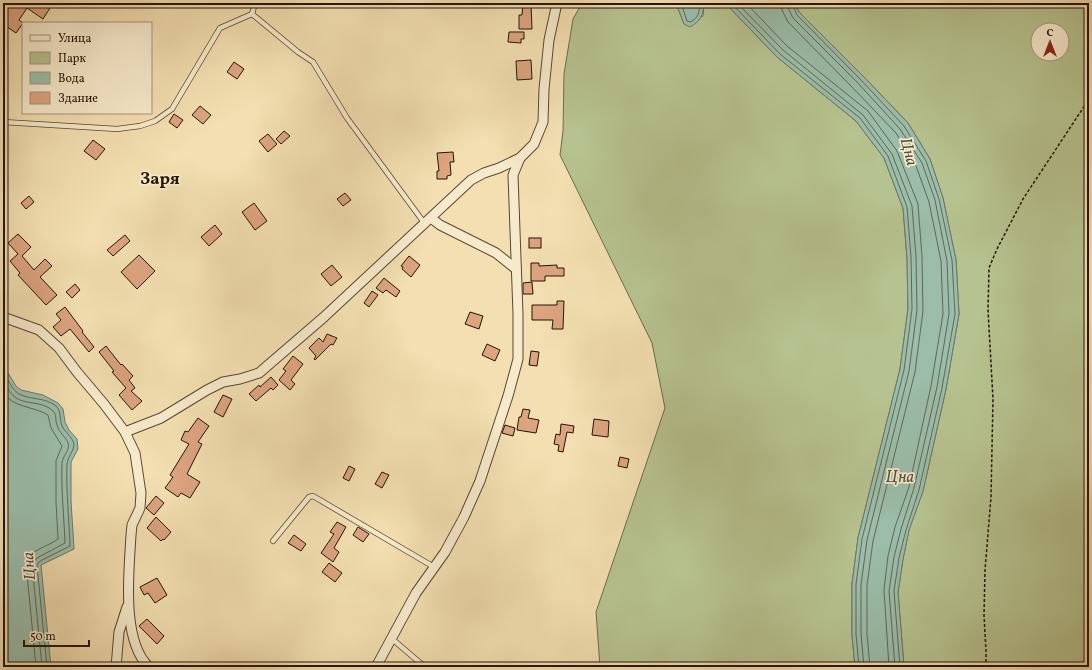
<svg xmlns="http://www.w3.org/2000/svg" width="1092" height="670" font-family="Vollkorn,serif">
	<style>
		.green { fill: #b6c28f; stroke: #6d6b4a; fill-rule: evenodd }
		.water { fill: #9bbdaa; stroke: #6b7968 }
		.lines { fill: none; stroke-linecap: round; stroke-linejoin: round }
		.shore { stroke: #606857; stroke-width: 1 }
		.building { fill: #dca480; stroke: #241404 }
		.lane-casing { stroke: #58472f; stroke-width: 6 }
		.street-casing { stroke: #58472f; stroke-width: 11 }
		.path { stroke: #241404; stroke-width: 1.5; stroke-dasharray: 3 2; stroke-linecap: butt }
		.lane { stroke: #f7eacc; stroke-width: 4.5 }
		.street { stroke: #f7eacc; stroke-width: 9 }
		.labels { text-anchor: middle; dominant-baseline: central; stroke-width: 3.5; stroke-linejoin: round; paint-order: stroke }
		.water-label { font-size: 16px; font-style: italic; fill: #4e4f3e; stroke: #f7eacc }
		.quarter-label { font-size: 17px; font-weight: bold; fill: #241404; stroke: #f7eacc }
	</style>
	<rect width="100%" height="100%" fill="#f3dfb1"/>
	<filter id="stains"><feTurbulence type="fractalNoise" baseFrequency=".005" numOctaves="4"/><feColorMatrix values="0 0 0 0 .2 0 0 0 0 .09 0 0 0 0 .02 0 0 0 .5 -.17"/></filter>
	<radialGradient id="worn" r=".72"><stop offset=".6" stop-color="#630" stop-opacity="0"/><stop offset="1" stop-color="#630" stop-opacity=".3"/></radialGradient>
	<!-- green -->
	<g class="green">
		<polygon points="582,3 676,3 684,24 703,16 704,3 723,3 728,6 777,57 856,121 884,158 903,208 907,258 908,309 900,369 858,538 852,584 852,635 855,667 600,667 596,612 665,408 652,343 560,155 563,131 564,74 573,19"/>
		<path d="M795,3H1089V667H904L898,592L903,559L909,530L923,491L946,389L959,314L956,260L943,198L930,159L908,123L863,76L799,12ZM1038,30H1062V54H1038Z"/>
	</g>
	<!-- water -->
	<g class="water">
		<path d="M676,3H704C703,15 701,21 690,27L684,24Z"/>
		<polygon points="723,3 795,3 799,12 863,76 908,123 930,159 943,198 956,260 959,314 946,389 923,491 909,530 903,559 898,592 904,667 855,667 852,635 852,584 858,538 900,369 908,309 907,258 903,208 884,158 856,121 777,57 728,6"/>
		<polygon points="3,365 16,386 21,390 43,395 58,403 63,409 65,422 69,430 77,439 78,449 71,462 71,501 74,549 41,565 51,667 3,667"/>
	</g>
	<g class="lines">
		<!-- shore -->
		<g class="shore">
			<path d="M681,3L687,21L690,22C699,18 699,12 700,3"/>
			<polyline points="731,3 780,54 860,118 888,156 907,207 911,257 912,309 904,370 862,539 856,584 856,634 859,667"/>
			<polyline points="737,3 783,50 863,115 892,154 912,206 916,257 917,310 909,371 867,540 861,585 861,634 864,667"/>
			<polyline points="746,3 787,46 868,111 897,151 918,204 922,257 923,311 915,372 873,541 867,585 867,634 870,667"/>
			<polyline points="781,3 782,10 788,22 852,87 896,133 916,166 929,202 941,261 943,314 931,386 909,487 895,527 888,556 884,590 889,667"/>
			<polyline points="787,3 788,8 793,18 857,82 900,129 922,163 935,200 947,261 949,314 937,387 914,488 901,529 894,557 889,591 895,667"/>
			<polyline points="792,3 797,15 860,79 904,126 926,161 939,199 952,260 955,314 942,388 919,490 906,530 899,558 894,591 900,667"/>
			<path d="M3,372C8,379 11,389 19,394C30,400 45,397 56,406C62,412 59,419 62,426C65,432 73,438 74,444C74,451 68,456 67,464C66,491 69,518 70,546L40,561L37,565L47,667"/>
			<path d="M3,381C7,387 10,394 16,398C27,405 43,401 53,411C57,415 55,420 57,425C59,433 66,437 68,443C71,449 62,457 62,463C61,490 64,516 65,543L37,558L32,564L42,667"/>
			<path d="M3,393C14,408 33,406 48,415L51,428L62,446L56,461V502L58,539C48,547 30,549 26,563L36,667"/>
		</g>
	</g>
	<!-- building -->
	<g class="building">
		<polygon points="3,3 43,3 50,8 43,19 27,8 19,20 23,23 16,33 3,24"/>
		<polygon points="523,3 531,3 532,29 519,29 519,15 522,15"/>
		<polygon points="509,32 524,32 524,39 521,39 521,43 508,42"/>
		<polygon points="531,60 532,79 517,80 516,61"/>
		<polygon points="234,62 244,69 237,79 227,72"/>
		<polygon points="200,106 211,115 203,124 192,115"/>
		<polygon points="174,114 183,120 177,128 169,122"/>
		<polygon points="284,131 290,136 281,144 276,139"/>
		<polygon points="268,134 277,144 268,152 259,141"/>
		<polygon points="93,140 105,149 96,160 84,151"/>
		<polygon points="453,152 454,162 450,162 451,175 447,176 447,179 437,179 437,171 439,171 437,153"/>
		<polygon points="345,193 351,200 343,206 337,199"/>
		<polygon points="29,196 34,202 26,209 21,203"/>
		<polygon points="254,203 267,221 255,230 242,212"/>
		<polygon points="215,225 222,234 209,246 201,237"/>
		<polygon points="18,234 31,247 22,256 34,270 45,259 52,266 40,277 57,295 46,305 18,275 20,273 10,261 18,254 8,243"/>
		<polygon points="125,235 130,241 113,256 107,250"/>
		<rect x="529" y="238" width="12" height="10"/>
		<polygon points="139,255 155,271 137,289 121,272"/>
		<polygon points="409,256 420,265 411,277 402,269 403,267 401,266"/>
		<polygon points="531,263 539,263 539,266 557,265 557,268 564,268 564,276 545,276 545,281 531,281"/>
		<polygon points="332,265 342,277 331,286 321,274"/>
		<polygon points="384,278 400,291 396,297 386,290 383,293 376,288"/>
		<polygon points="532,282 533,294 523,294 523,283"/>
		<polygon points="75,284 80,290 72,298 66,292"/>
		<polygon points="372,291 378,295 369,307 364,303"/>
		<polygon points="557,301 564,301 563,329 552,329 553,320 532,320 532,305 557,305"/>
		<polygon points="65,307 83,331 82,332 94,347 89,352 70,329 61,336 53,327 61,320 56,314"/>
		<polygon points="470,312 483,316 479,329 465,324"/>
		<polygon points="327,334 337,338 333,345 331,344 315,360 314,359 316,356 309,348 319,338 323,342"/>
		<polygon points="487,344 500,350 495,361 482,355"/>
		<polygon points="106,346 121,365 122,364 133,376 129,380 135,388 131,391 142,401 132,410 119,395 126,388 112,372 114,371 99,352"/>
		<polygon points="531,351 539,352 537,366 529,365"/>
		<polygon points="293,356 303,364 291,380 295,384 290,390 279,380 286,371 283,369"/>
		<polygon points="271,377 278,385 273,390 271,388 256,401 249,394 259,385 260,387"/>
		<polygon points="223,395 232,399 223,417 214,412"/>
		<polygon points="523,409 530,410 528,418 539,420 536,433 517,430 519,417 521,417"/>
		<polygon points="198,418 209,426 198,442 202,444 187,474 200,482 190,498 181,493 178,497 165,488 173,477 170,475 189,444 181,440 185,431 188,432"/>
		<polygon points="594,419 609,421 608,437 592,435"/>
		<polygon points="561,424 574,426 573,433 567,432 563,452 558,451 559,445 554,444 556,434 560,435"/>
		<polygon points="505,425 515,428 513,436 502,433"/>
		<polygon points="620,457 629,459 627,468 618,466"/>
		<polygon points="349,466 355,469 349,481 343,478"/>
		<polygon points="382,472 389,475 382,488 375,484"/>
		<polygon points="156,496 164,503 154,515 146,508"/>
		<polygon points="156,517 171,532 164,540 163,539 161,541 147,528"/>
		<polygon points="337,522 346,527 334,548 339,552 333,562 321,553 334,534 330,532"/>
		<polygon points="358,527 369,534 363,542 353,535"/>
		<polygon points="294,535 306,544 301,551 288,543"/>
		<polygon points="329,563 342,573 335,582 322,572"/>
		<polygon points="157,578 167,595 155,603 148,593 144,595 140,587"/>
		<polygon points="147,619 164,636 157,644 139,626"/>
	</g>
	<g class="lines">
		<!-- lane casing -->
		<g class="lane-casing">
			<g id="lane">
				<polyline points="252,14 298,52 313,62 347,118 425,224"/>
				<polyline points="252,14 255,3"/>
				<polyline points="3,122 117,129 140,126 155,121 172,109 220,28 252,14"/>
				<polyline points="273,541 309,497 313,496 434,567"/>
				<polyline points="391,638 425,667"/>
			</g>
		</g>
		<!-- street casing -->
		<g class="street-casing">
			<g id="street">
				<polyline points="431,218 440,225 496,253 516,269"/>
				<path d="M3,317L39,330L59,348L77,372L104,404L125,432L135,453L141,493L140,508L132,525L131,535C129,571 121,641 149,667"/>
				<polyline points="125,432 161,418 207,390 223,382 240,379 259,373 324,317 471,180 484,173 499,168 520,158 534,144 543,122 544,89 549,40 557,3"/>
				<polyline points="116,667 119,632 127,607"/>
				<polyline points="376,667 416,593 445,552 464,517 480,481 508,396 518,359 518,314 513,175 520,158"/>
			</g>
		</g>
		<!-- path -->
		<polyline class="path" points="986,667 986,651 984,615 985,570 991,497 993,399 988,310 989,268 997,249 1023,199 1089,99"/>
		<!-- lane -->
		<use href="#lane" class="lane"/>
		<!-- street -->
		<use href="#street" class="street"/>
	</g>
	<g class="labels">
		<!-- water labels -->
		<g class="water-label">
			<text transform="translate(908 152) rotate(75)">Цна</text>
			<text x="900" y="478">Цна</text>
			<text transform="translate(30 566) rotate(-94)">Цна</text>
		</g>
		<!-- quarter labels -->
		<g class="quarter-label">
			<text x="160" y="179">Заря</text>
		</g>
	</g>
	<!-- margin -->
	<rect width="1092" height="670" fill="none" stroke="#f3dfb1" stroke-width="16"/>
	<rect x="4" y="4" width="1084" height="662" fill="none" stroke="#241404" stroke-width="2"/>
	<rect x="8" y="8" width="1076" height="654" fill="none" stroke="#241404"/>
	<!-- legend -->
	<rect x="22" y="22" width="130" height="92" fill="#f7eacc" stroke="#a3947c"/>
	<rect x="30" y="35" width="20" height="6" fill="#f7eacc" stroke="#a3947c"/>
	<text x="58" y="42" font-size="12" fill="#241404">Улица</text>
	<rect x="30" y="52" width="20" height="12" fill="#b6c28f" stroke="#a3947c"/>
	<text x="58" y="62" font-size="12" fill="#241404">Парк</text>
	<rect x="30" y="72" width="20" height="12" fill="#9bbdaa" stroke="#a3947c"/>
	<text x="58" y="82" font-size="12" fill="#241404">Вода</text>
	<rect x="30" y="92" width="20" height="12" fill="#dca480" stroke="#a3947c"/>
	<text x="58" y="102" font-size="12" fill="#241404">Здание</text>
	<!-- north arrow -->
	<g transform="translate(1050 42)"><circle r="19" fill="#f7eacc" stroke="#a3947c"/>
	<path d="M0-3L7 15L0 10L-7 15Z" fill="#8f2418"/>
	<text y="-6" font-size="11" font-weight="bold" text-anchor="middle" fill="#241404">С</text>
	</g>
	<!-- scale -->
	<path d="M24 640v6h65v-6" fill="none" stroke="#241404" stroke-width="2"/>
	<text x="30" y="640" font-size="12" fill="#241404" stroke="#f7eacc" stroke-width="3" paint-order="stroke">50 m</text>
	<rect width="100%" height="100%" filter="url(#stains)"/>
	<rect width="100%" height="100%" fill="url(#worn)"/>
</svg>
